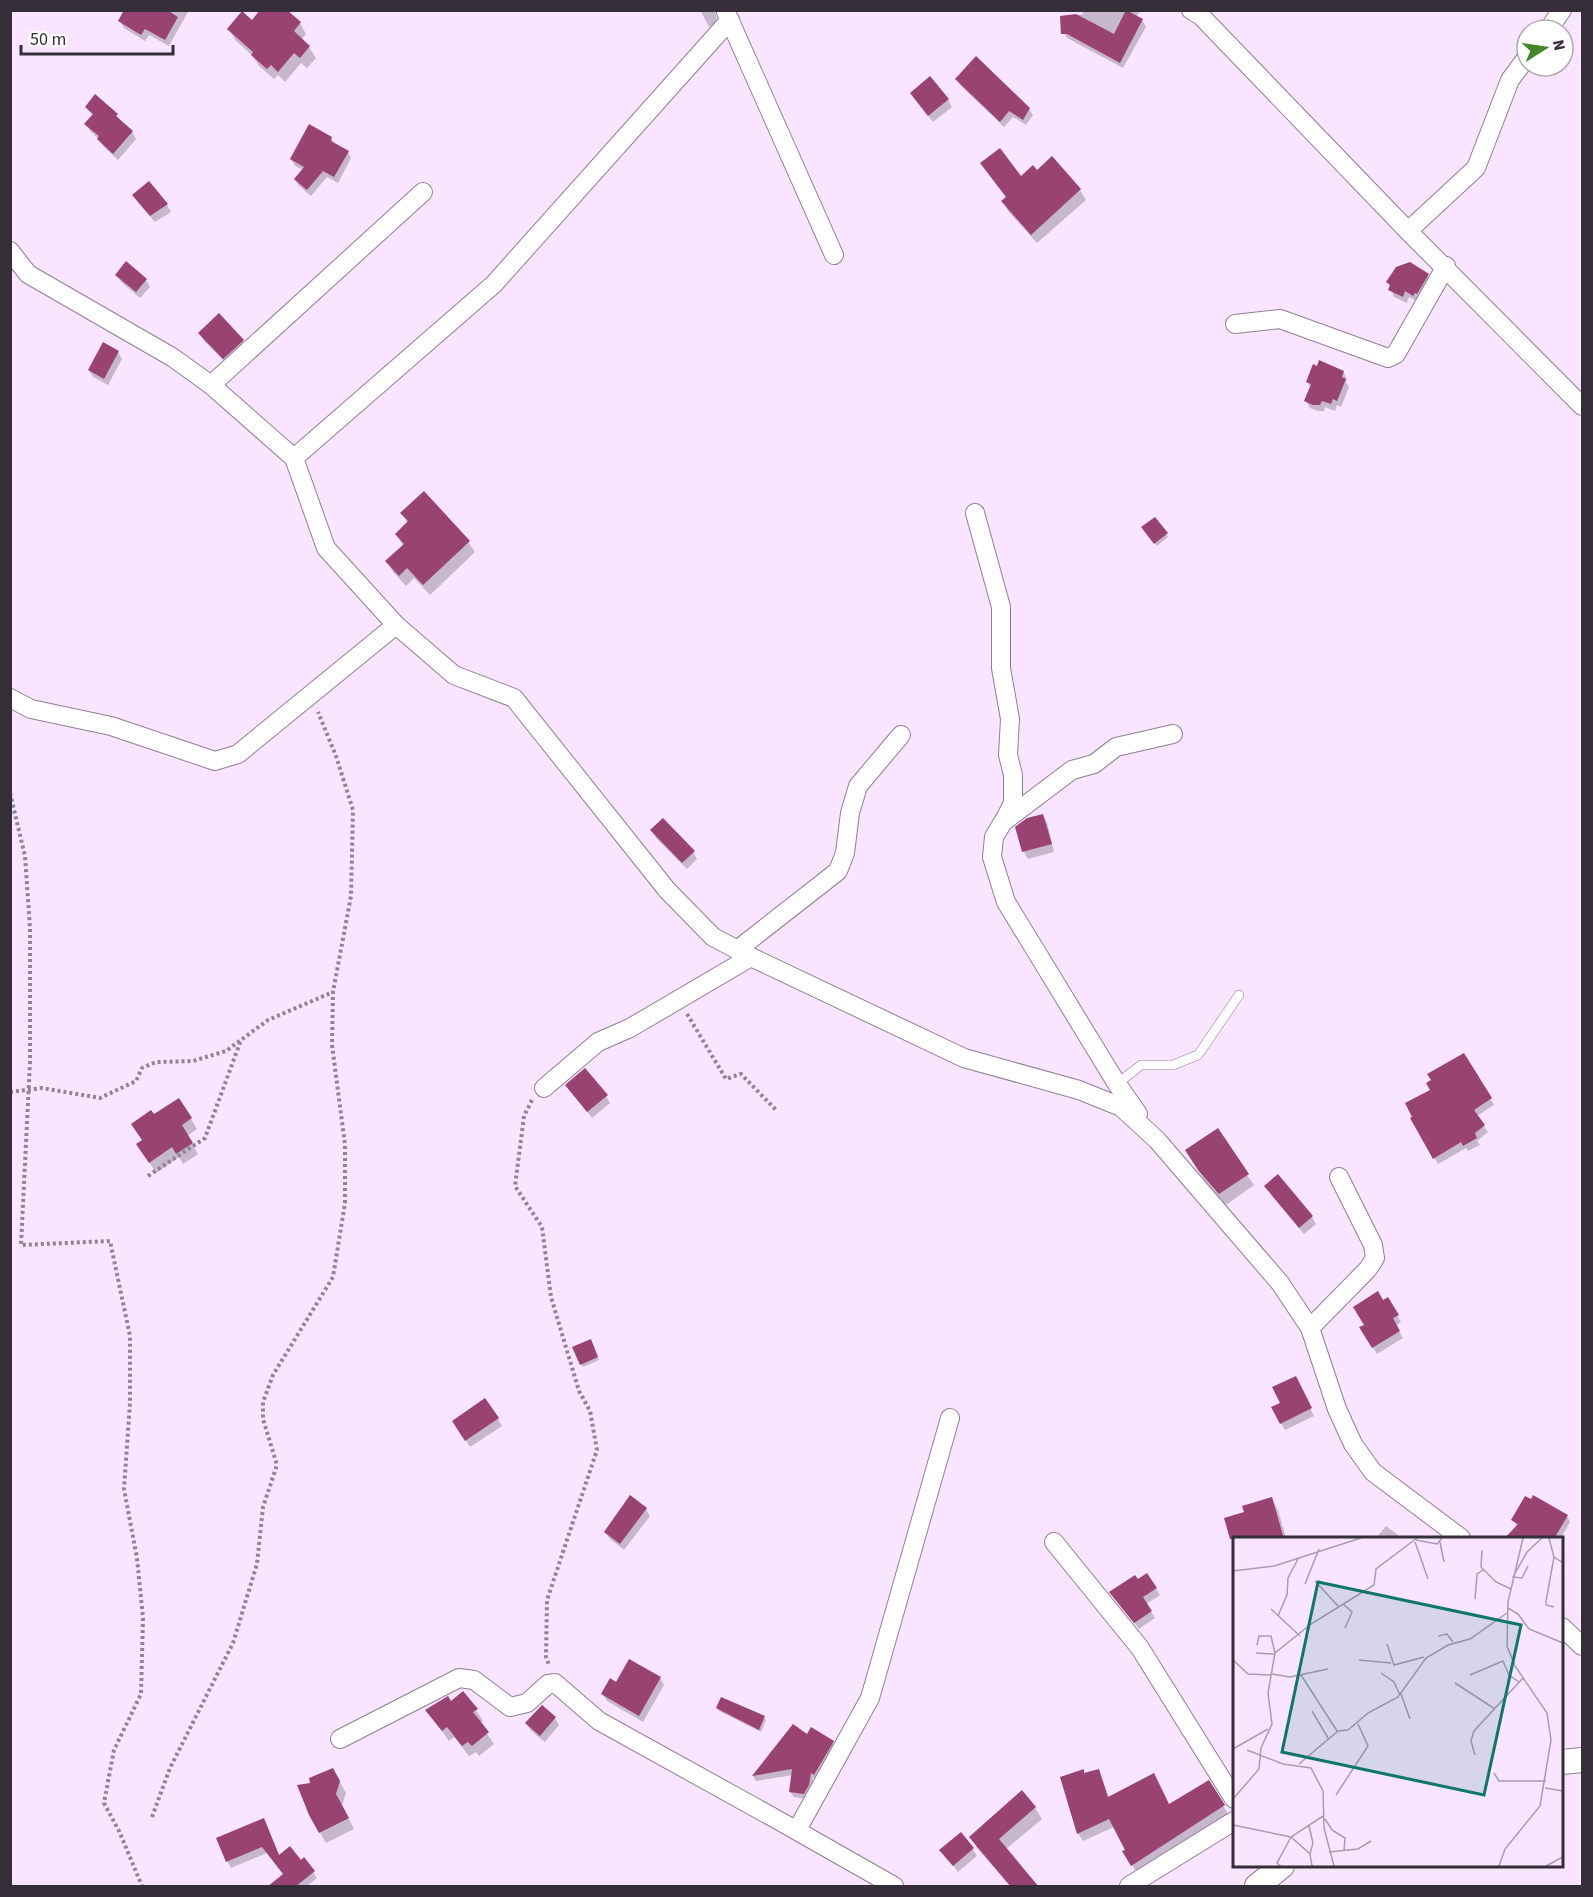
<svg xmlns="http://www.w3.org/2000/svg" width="1593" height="1897" font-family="'Source Sans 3',sans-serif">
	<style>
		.shadow { fill: #0003 }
		.building { fill: #994372 }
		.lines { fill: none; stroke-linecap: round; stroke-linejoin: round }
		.lane-casing { stroke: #907e95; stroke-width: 10 }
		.street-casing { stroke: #907e95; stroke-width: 20 }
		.secondary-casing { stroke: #907e95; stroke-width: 26 }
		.path { stroke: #908394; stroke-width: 4; stroke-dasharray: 3 3; stroke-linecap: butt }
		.lane { stroke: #fff; stroke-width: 9 }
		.street { stroke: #fff; stroke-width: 18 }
		.secondary { stroke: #fff; stroke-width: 24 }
		.inset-road { fill: none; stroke: #ab9baf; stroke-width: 1.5 }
		.view { fill: #0f766e; fill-opacity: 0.15; stroke: #0f766e; stroke-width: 3 }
		.inset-edge { fill: none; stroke: #352d37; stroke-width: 3 }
	</style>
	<rect width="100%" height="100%" fill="#f9e5ff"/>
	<!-- shadow -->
	<g class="shadow">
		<polygon points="130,10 189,10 169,46 149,35 145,41 124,28 120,21"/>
		<polygon points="285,10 300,23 306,34 301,40 309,47 316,58 307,68 301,63 285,82 278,75 274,79 259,66 253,56 235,40 229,29"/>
		<polygon points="700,10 715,10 717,22 709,27"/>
		<polygon points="1080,10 1141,10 1136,17 1142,20 1146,27 1123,68 1067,38 1063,31 1061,17 1084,14"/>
		<polygon points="957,79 1029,109 1033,115 1026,125 1013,117 1004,127 960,85"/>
		<polygon points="911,93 948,100 952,107 933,122"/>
		<polygon points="86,107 116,115 121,122 132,132 136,139 118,160 103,146 99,139 90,131 86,124 93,116"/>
		<polygon points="331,139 335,145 348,152 351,158 338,183 327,177 311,196 299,186 295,180 303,170 295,166 291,159"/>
		<polygon points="1051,159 1080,190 1086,200 1037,243 1008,211 1003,201 1007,198 982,164 1021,178 1037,172"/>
		<polygon points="138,202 167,205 171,212 155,222"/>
		<polygon points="117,275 146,280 150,287 140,298 121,282"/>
		<polygon points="1427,275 1432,282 1418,302 1409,297 1407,303 1394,297 1388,282"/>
		<polygon points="200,334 243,341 247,347 228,365 204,341"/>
		<polygon points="118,352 122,359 108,385 93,377 89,370"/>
		<polygon points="1318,368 1343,372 1347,379 1346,382 1349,387 1341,407 1337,405 1335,411 1325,407 1324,411 1318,411 1310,408 1306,401 1311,388 1307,382"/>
		<polygon points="402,513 468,542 475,552 430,595 414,578 406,586 393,572 387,561 403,546 397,535 408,524"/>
		<polygon points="1145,530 1166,534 1168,537 1157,546"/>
		<polygon points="1043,816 1047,822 1054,852 1028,859 1024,852 1017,827"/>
		<polygon points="652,831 693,852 697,859 687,869 656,838"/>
		<polygon points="1464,1055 1494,1105 1477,1116 1488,1132 1477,1141 1480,1145 1468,1151 1466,1148 1438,1164 1412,1118 1432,1091"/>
		<polygon points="567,1085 606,1096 610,1103 592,1118"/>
		<polygon points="191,1119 197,1129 187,1136 198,1154 183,1164 179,1157 156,1173 145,1155 143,1141"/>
		<polygon points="1193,1162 1247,1175 1254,1185 1226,1205 1206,1182"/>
		<polygon points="1266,1186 1312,1217 1316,1224 1304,1234"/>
		<polygon points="1388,1299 1401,1322 1396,1326 1403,1338 1377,1354 1361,1328 1366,1325 1383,1302"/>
		<polygon points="592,1344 599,1360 583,1367 581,1364"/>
		<polygon points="1299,1385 1314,1416 1285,1430 1281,1423 1282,1403"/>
		<polygon points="498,1419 502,1426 470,1447 458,1428"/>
		<polygon points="1272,1499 1278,1510 1286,1538 1234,1538 1234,1547 1226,1519 1246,1513"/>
		<polygon points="646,1509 650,1516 624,1550 610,1539 605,1532"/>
		<polygon points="1567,1516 1570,1522 1561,1538 1508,1538 1517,1527 1513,1520"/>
		<polygon points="1386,1526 1398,1535 1400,1538 1376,1538"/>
		<polygon points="1147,1575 1160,1595 1146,1604 1155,1618 1139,1629 1115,1599"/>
		<polygon points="660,1678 664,1685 643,1722 607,1701 603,1694"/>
		<polygon points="463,1693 476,1710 483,1721 480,1723 494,1744 479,1756 476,1752 469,1756 454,1737 449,1741 427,1710 451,1703"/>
		<polygon points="717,1708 764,1717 766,1720 761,1732 719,1711"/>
		<polygon points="555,1718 559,1725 545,1742 531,1731 527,1724"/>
		<polygon points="793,1726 807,1737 832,1742 836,1747 818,1780 813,1777 811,1791 807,1799 794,1797 790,1792 793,1775 756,1781 753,1776"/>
		<polygon points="332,1769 346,1793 342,1806 354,1829 326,1843 310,1815 311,1784"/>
		<polygon points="1099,1771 1109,1798 1169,1806 1209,1782 1228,1814 1137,1873 1124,1852 1126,1850 1114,1827 1083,1841 1078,1833 1085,1775"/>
		<polygon points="1035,1808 1042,1819 1005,1850 1037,1886 1010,1886 977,1848 971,1837"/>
		<polygon points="264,1820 280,1857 301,1862 313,1872 317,1878 307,1886 270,1886 284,1875 267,1853 231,1868 227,1861"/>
		<polygon points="973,1849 977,1856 958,1872 941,1850"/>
	</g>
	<!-- building -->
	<g class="building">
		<polygon points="124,10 167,10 178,17 165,40 145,29 141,35 118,21"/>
		<polygon points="260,10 287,10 301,22 294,31 310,46 300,58 294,53 278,72 271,65 267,69 251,55 253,52 227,29 242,11 252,20"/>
		<polygon points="1126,10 1143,19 1120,63 1067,34 1061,34 1060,16 1076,14 1114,34"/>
		<polygon points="976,56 1030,108 1023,120 1009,111 1000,122 955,79"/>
		<polygon points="930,76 949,99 928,116 910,93"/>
		<polygon points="95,94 118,114 116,116 133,131 113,154 97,139 99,136 84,124 93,114 85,107"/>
		<polygon points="309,124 332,137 331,141 349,151 334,177 323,171 307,190 294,179 304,167 290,159"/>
		<polygon points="1000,148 1021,176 1033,165 1037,170 1052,156 1081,189 1031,235 1001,201 1006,197 980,163"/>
		<polygon points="149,181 168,204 150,216 132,195"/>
		<polygon points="126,261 147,279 136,292 115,275"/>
		<polygon points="1410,262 1429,274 1417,294 1415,293 1413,296 1405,291 1403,297 1388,290 1390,285 1386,282 1396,267"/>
		<polygon points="219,313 244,340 223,359 198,333"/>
		<polygon points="103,342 119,351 104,379 88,370"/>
		<polygon points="1319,360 1344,371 1342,377 1346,379 1337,401 1333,399 1331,404 1322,401 1320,405 1313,405 1304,401 1311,384 1306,382 1313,364 1317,366"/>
		<polygon points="424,491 470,541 423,585 407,568 399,576 385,561 404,544 395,534 408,521 400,513"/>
		<polygon points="1155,517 1168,533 1154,544 1141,527"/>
		<polygon points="1043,814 1052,844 1022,852 1015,827 1027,818"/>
		<polygon points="663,818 695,851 682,863 650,830"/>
		<polygon points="1464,1053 1492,1098 1474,1110 1485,1125 1475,1133 1477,1138 1463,1146 1461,1142 1433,1159 1410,1118 1412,1117 1405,1103 1430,1090 1426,1083 1431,1080 1427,1074"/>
		<polygon points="585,1068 608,1095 587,1112 565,1085"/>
		<polygon points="179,1098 192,1118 182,1125 193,1143 176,1154 172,1147 149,1163 136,1144 142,1140 131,1124 151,1110 154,1114"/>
		<polygon points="1218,1128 1249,1174 1219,1194 1198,1170 1185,1150"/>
		<polygon points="1278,1174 1313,1216 1299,1228 1264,1186"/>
		<polygon points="1378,1291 1383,1300 1388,1297 1399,1315 1393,1318 1400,1331 1372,1348 1359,1327 1364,1325 1353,1307"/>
		<polygon points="591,1339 598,1357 580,1365 572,1347"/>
		<polygon points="1296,1376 1312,1408 1280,1424 1271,1407 1280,1403 1272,1387"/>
		<polygon points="485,1398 499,1418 465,1441 452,1421"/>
		<polygon points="630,1495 647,1508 620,1544 604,1532"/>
		<polygon points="1533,1495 1568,1515 1554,1539 1504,1539 1518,1524 1511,1520 1525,1496 1531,1499"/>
		<polygon points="1272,1497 1284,1539 1230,1539 1224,1518 1244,1512 1242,1506"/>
		<polygon points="1147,1573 1157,1588 1143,1597 1152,1611 1134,1623 1109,1592 1135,1575 1138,1579"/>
		<polygon points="629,1659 661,1677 639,1716 601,1694 610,1678 616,1682"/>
		<polygon points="463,1691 478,1709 473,1712 489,1732 472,1746 468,1742 462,1746 447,1727 442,1731 425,1710 448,1696 451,1701"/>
		<polygon points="721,1697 765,1716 759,1730 716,1708"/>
		<polygon points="542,1705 556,1717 540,1736 525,1723"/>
		<polygon points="793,1724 807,1734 811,1727 834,1741 814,1775 811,1773 809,1785 804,1794 789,1792 792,1769 752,1776"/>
		<polygon points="333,1768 340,1781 336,1794 349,1818 319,1833 309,1815 297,1785 310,1783 309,1778"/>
		<polygon points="1084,1769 1084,1773 1099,1769 1108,1797 1154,1773 1169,1804 1209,1780 1225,1805 1131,1866 1122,1851 1125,1850 1109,1819 1077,1834 1060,1777"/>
		<polygon points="1022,1790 1036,1807 999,1839 1039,1887 1011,1887 969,1837"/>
		<polygon points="264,1818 279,1855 290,1846 301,1860 304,1857 315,1871 295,1887 267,1887 283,1874 262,1847 226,1862 216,1838"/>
		<polygon points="961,1832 974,1848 953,1866 939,1850"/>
	</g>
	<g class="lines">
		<!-- lane casing -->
		<g class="lane-casing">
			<polyline id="lane" points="1117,1084 1141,1065 1173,1065 1198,1055 1239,995"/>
		</g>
		<!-- street casing -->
		<g class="street-casing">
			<g id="street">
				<polyline points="1191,10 1201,16 1408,231 1582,406"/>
				<polyline points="726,12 834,255"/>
				<polyline points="1548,30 1562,10"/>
				<polyline points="1408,231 1476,168 1510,80 1527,57"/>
				<polyline points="10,251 28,274 172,357 211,385 294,458 326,548 396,625 454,675 514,698 667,890 713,937 751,957 964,1058 1079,1090 1121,1107 1157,1140 1280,1283 1310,1328 1337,1409 1353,1444 1373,1472 1461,1538"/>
				<polyline points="1235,324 1280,319 1388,358 1396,354 1446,266"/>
				<polyline points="211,385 423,192"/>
				<polyline points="294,458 494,284 730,20"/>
				<polyline points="975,513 1001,607 1001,668 1010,719 1008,755 1013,775 1013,803 1004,821"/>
				<polyline points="10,698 31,709 111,726 215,761 238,754 396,625"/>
				<polyline points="737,950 838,871 845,853 850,813 858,786 901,735"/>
				<polyline points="544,1088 598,1042 630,1028 751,957"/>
				<polyline points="1138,1114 1117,1084 1006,902 992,857 994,837 1003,822 1072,770 1094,764 1116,747 1173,734"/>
				<polyline points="1310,1328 1368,1269 1375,1258 1373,1245 1339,1177"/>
				<polyline points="1054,1542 1140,1648 1234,1799"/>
				<polyline points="1562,1627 1582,1646"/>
				<polyline points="340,1739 459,1678 474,1680 510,1707 527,1703 548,1684 555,1683 599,1721 776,1819 894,1886"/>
				<polyline points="797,1830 870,1698 950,1418"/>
				<polyline points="1129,1886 1234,1821"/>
			</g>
		</g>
		<!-- secondary casing -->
		<g class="secondary-casing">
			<g id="secondary">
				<polyline points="1562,1762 1582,1760"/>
				<polyline points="1257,1886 1282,1866"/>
			</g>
		</g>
		<!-- path -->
		<g class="path">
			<polyline points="10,793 25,856 30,928 30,1062 21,1245 110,1241 130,1336 130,1403 124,1489 137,1558 143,1618 141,1694 114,1750 104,1803 119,1831 142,1886"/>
			<polyline points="687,1014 726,1079 741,1074 777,1111"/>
			<polyline points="10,1092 42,1088 100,1098 136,1081 142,1068 156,1062 193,1061 226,1051 268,1020 333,992"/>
			<polyline points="532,1100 524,1116 515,1186 542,1227 551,1297 579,1391 590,1411 597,1450 547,1600 546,1657 549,1665"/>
			<polyline points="148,1176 205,1138 241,1040"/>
			<polyline points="152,1817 170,1768 233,1643 257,1564 263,1507 277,1465 263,1419 263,1402 273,1375 333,1277 345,1203 345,1145 332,1045 333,992 351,896 353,810 336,756 318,712"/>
		</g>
		<!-- lane -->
		<use href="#lane" class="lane"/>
		<!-- street -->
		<use href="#street" class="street"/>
		<!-- secondary -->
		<use href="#secondary" class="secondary"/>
	</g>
	<!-- overview -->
	<g transform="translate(1233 1537)">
		<rect width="330" height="330" fill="#f9e5ff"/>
		<path class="inset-road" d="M316,1L321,20L330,26M183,3L204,7L209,1M182,5L195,42M207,5L211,25M249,13L248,30L263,45L278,52M295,29L289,41L280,40L294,15L309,1M0,34L41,29L128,1M82,44L106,70M72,47L86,12M242,62L244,37L250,33M110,67L119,75L112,91M321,70L313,68V64L321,20M275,71L285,77L296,92L330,106M38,72L67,99M45,79L54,58L55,41L65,22M205,99L214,97L220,105M154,107L161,128L191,120M24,108L26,99H38L42,116M23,116L41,117M0,123L15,137L38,138M126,123L158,126M148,136L161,145L167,158M39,137L57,140L95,132M68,138L104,194M237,138L270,124L276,138L286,145M222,146L262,172M168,157L177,182M79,174L95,201M0,212L35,192M14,213L50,227L78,231L90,254L91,291L101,329M242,218L238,204L241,194L290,141M66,227L105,194L115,193L135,176L165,160L193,121L215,108L237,102L274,76M261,236L266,244H313M312,251L330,254M103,258L135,209L125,187M0,262L26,232L28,211L39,187L35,156L42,116L78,87L141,48L143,32L184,1M92,282L99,293L112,301L111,313M0,288L58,300L77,317L79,329M76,289L80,306L77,317M96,315L125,312L138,304M48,329L44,326L58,300L90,279M266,329L272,312L307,269L318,203L314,176L282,129L274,109L275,65L290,1M313,329L330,320"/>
		<path class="view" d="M85,45L288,88L251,258L49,215Z"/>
		<rect width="330" height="330" class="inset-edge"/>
	</g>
	<!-- border -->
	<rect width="1593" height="1897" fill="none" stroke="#352d37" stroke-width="24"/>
	<!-- north arrow -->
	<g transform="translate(1545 48) rotate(78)"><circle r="28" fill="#ffffff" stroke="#aeabaf" stroke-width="1.5"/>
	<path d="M0-4.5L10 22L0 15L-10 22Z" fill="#44872a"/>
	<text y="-9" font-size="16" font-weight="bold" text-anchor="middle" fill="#352d37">N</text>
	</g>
	<!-- scale -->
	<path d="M21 45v9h152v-9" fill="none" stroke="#352d37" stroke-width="3"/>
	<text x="30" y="45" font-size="18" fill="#352d37" stroke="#ffffff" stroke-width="4.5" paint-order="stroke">50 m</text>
</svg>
